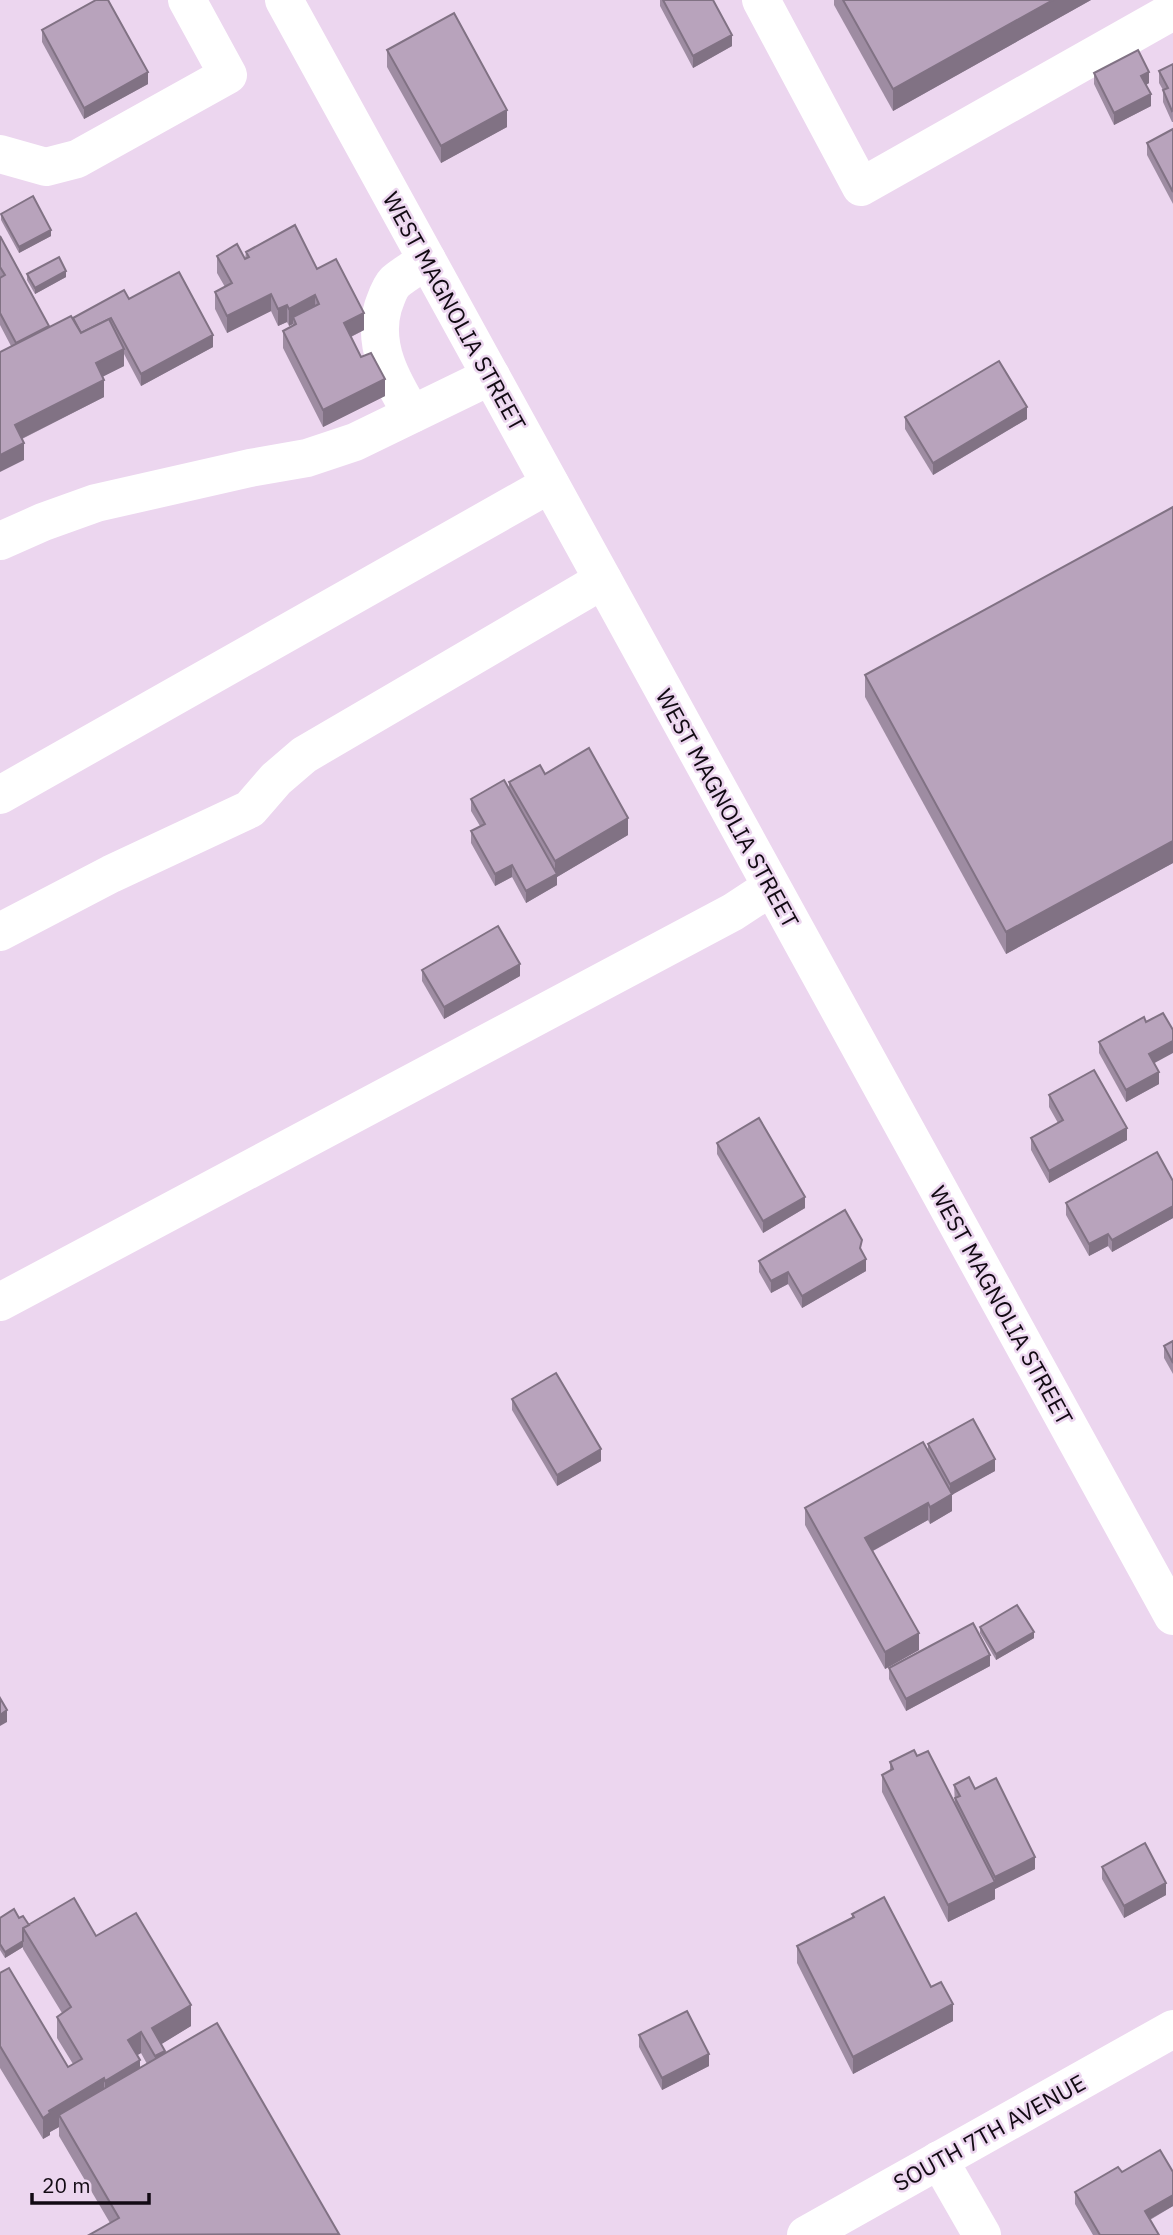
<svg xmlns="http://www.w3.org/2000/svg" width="1173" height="2235" font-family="'IBM Plex Sans',sans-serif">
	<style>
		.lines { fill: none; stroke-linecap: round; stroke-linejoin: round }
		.minor { stroke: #fff; stroke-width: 38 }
		.major { stroke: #fff; stroke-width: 38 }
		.wall { fill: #9e8ca2; fill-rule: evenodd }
		.shaded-wall { fill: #817284 }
		.building { fill: #b8a3bc; stroke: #817284; stroke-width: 2 }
		.labels { text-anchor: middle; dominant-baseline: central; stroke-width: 5; stroke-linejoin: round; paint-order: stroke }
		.street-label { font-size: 23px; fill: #120a13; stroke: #ecd6ef }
	</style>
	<rect width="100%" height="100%" fill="#ecd6ef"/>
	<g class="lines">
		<!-- minor -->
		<g class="minor">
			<polyline points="284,0 1173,1616"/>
			<polyline points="761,0 861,187 1173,11"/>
			<polyline points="0,154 46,167 77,159 228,75 187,0"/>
			<path d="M412,414C392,381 372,346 383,307C386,299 389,288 395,282C404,274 417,267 427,260"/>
			<polyline points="0,541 43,522 96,503 250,468 307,458 355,442 491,376"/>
			<polyline points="0,795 550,484"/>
			<polyline points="0,932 111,874 250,809 276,779 304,755 603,580"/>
			<polyline points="0,1302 733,912 771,887"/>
			<polyline points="939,2160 982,2235"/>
		</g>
		<!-- major -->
		<polyline class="major" points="806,2235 1173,2029"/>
	</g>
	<!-- wall -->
	<g class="wall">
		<polygon points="660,0 713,0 732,46 693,68 660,6"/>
		<polygon points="834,0 1091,0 893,111 834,5"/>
		<polygon points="42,30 148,84 84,119 42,42"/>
		<polygon points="387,50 507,127 441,163 387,67"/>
		<polygon points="1173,64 1173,122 1172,122 1163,102 1163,90 1159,83 1159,71"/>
		<polygon points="1094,73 1149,83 1146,85 1151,106 1114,125 1094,84"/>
		<polygon points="1173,129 1173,204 1147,155 1147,143"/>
		<polygon points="1,214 51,236 19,253 1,220"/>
		<polygon points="0,236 49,327 129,299 213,347 141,386 124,354 124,366 102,377 104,397 22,439 24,460 11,346 0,325"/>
		<polygon points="246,252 317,269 364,330 351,337 361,357 385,396 323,427 283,348 283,331 293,326 293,324 289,326 287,322 278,326 271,311 227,333 215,309 215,292 225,287 217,273 217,256 245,259"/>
		<polygon points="27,274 66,277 35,294 27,280"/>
		<polygon points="905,417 1027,419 933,475 905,429"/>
		<polygon points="1173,507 1173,863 1006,954 865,697 865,675"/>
		<polygon points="545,774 628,835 557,877 557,885 526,903 512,877 495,886 471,843 471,831 480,826 471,811 471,799 509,790 509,782"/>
		<polygon points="422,970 520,976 444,1019 422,981"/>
		<polygon points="1099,1042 1154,1063 1159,1084 1126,1102 1099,1053"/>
		<polygon points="1049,1095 1127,1140 1049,1183 1031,1150 1031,1138 1058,1123 1049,1107"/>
		<polygon points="717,1143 805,1208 763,1233 717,1154"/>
		<polygon points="1173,1181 1173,1218 1112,1252 1108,1246 1089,1256 1066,1215 1066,1203"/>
		<polygon points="862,1252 866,1271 802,1308 788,1284 771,1293 759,1272 759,1261"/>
		<polygon points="1173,1341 1173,1374 1164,1358 1164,1346"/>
		<polygon points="512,1399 601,1461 557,1486 512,1410"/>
		<polygon points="928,1444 995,1471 952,1494 952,1511 930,1524 928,1520 873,1551 919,1650 885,1669 805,1525 805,1508 928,1451"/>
		<polygon points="980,1627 1034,1638 996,1660 980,1633"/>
		<polygon points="990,1666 906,1711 889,1679 889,1668"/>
		<polygon points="917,1756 955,1804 954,1785 975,1789 1035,1869 995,1889 995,1899 948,1922 882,1792 882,1775 890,1771 890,1762"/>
		<polygon points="1102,1867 1166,1895 1124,1918 1102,1879"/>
		<polygon points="852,1914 953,2021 853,2074 797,1963 797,1946 852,1918"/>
		<path d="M0,1918H19L29,1925L96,1936L191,2026L161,2044L165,2054L339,2235L110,2223L59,2136V2127L50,2132V2135L43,2139L0,2068V1973L68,2067L73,2064L57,2038V2017L62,2013L23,1949V1947L5,1958L0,1950ZM141,2053L147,2064L140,2068L137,2055Z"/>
		<polygon points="639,2035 709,2066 662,2090 639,2047"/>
		<polygon points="1122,2172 1173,2172 1173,2206 1150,2220 1159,2235 1093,2235 1075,2204 1075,2192"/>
	</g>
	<!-- shaded-wall -->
	<g class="shaded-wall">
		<polygon points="1053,0 1091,0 893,111 893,89"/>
		<polygon points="732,35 732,46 693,68 693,56"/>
		<polygon points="148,72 148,84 84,119 84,108"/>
		<polygon points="1149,72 1149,83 1141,88 1141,76"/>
		<polygon points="1151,94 1151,106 1114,125 1114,113"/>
		<polygon points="507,110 507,127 441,163 441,146"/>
		<polygon points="51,230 51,236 19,253 19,247"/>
		<polygon points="66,271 66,277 35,294 35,288"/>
		<polygon points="271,294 271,311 227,333 227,316"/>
		<polygon points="315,295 315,312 293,317 293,324 289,326 289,309"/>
		<polygon points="287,305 287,322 278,326 278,309"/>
		<polygon points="364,313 364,330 344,340 344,323"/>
		<polygon points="213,335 213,347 141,386 141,374"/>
		<polygon points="124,349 124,366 96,380 96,363"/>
		<polygon points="385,379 385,396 323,427 323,410"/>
		<polygon points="104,380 104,397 15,442 15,425"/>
		<polygon points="1027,407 1027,419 933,475 933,463"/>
		<polygon points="24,443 24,460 0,472 0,455"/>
		<polygon points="628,818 628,835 557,877 557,885 526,903 526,891 555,875 555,861"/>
		<polygon points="1173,841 1173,863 1006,954 1006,932"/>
		<polygon points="512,865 512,877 495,886 495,874"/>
		<polygon points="520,964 520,976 444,1019 444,1007"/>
		<polygon points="1173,1041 1173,1053 1149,1066 1149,1054"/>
		<polygon points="1159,1072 1159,1084 1126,1102 1126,1090"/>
		<polygon points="1127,1128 1127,1140 1049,1183 1049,1171"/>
		<polygon points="805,1197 805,1208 763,1233 763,1221"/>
		<polygon points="1173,1206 1173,1218 1112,1252 1112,1240"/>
		<polygon points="1108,1234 1108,1246 1089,1256 1089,1244"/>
		<polygon points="866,1259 866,1271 802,1308 802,1296"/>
		<polygon points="788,1272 788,1284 771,1293 771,1281"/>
		<polygon points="601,1449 601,1461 557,1486 557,1475"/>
		<polygon points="995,1459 995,1471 950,1496 950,1484"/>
		<polygon points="952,1494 952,1511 930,1524 930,1507"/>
		<polygon points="928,1503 928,1520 865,1555 865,1538"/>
		<polygon points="1034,1632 1034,1638 996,1660 996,1654"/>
		<polygon points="919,1633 919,1650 885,1669 885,1652"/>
		<polygon points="990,1655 990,1666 906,1711 906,1699"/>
		<polygon points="7,1710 7,1722 0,1726 0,1715"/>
		<polygon points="1035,1857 1035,1869 995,1889 995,1899 948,1922 948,1905 995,1882 995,1877"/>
		<polygon points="1166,1883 1166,1895 1124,1918 1124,1906"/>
		<polygon points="23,1941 23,1947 5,1958 5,1952"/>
		<polygon points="953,2004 953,2021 853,2074 853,2057"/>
		<polygon points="191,2005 191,2026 152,2050 152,2028"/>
		<polygon points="141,2032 141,2053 128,2061 128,2040"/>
		<polygon points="165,2051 165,2072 155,2078 155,2056"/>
		<polygon points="709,2054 709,2066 662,2090 662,2078"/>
		<polygon points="140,2060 140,2081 105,2102 105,2081"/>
		<polygon points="104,2078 104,2100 59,2115 59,2127 50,2132 50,2135 43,2139 43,2118 49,2111"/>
		<polygon points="1173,2195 1173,2206 1145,2222 1145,2211"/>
	</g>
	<!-- building -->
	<g class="building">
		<polygon points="96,0 108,0 148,72 84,108 42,30"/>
		<polygon points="663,0 713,0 732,35 693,56"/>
		<polygon points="843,0 1053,0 893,89"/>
		<polygon points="454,13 507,110 441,146 387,50"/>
		<polygon points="1138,50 1149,72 1141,76 1151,94 1114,113 1094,73"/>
		<polygon points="1173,64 1173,110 1172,111 1163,90 1168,88 1159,71"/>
		<polygon points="1173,129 1173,192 1147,143"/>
		<polygon points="33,196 51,230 19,247 1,214"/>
		<polygon points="295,225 317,269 336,259 364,313 344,323 361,357 371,353 385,379 323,410 283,331 296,324 293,317 319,304 315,295 289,309 287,305 278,309 271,294 227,316 215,292 232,283 217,256 237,244 245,259 249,257 246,252"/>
		<polygon points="0,236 49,326 16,343 0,313 0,278 5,275 0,267"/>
		<polygon points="59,257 66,271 35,288 27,274"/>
		<polygon points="179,272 213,335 141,374 111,318 81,333 73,318 124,290 129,299"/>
		<polygon points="71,316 81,333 109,319 124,349 96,363 104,380 15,425 24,443 0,455 0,352"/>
		<polygon points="999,361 1027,407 933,463 905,417"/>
		<polygon points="1173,507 1173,841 1006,932 865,675"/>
		<polygon points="589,748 628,818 555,861 509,782 540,765 545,774"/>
		<polygon points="504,780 557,874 526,891 512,865 495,874 471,831 485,824 471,799"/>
		<polygon points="498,926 520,964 444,1007 422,970"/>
		<polygon points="1163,1013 1173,1030 1173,1041 1149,1054 1159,1072 1126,1090 1099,1042 1144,1017 1146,1022"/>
		<polygon points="1094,1070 1127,1128 1049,1171 1031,1138 1063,1120 1049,1095"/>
		<polygon points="759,1118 805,1197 763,1221 717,1143"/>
		<polygon points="1157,1152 1173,1181 1173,1206 1112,1240 1108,1234 1089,1244 1066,1203"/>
		<polygon points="845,1210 862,1240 860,1248 866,1259 802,1296 788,1272 771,1281 759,1261"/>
		<polygon points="1173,1341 1173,1363 1164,1346"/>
		<polygon points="556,1373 601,1449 557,1475 512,1399"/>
		<polygon points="973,1419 995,1459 950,1484 928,1444"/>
		<polygon points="923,1442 952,1494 930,1507 928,1503 865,1538 919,1633 885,1652 805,1508"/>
		<polygon points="1017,1605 1034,1632 996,1654 980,1627"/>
		<polygon points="973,1623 990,1655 906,1699 889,1668"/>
		<polygon points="0,1698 7,1710 0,1715"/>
		<polygon points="914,1750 917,1756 928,1751 995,1882 948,1905 882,1775 893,1769 890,1762"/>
		<polygon points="969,1777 975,1789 996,1778 1035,1857 995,1877 955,1798 960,1796 954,1785"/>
		<polygon points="1145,1843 1166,1883 1124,1906 1102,1867"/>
		<polygon points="884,1897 931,1987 941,1982 953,2004 853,2057 797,1946 854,1917 852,1914"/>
		<polygon points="74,1898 96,1936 136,1913 191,2005 152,2028 165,2051 155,2056 141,2032 128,2040 140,2060 105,2081 104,2078 49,2111 50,2113 43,2118 0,2046 0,1973 9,1968 68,2067 82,2059 57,2017 71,2007 23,1928"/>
		<polygon points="14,1909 19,1918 23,1916 29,1925 23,1928 23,1941 5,1952 0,1944 0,1918"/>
		<polygon points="687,2011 709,2054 662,2078 639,2035"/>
		<polygon points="217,2023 339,2234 89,2235 119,2218 59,2115"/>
		<polygon points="1160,2150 1173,2172 1173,2195 1145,2211 1159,2235 1100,2235 1075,2192 1118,2167 1122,2172"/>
	</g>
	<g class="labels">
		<!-- street labels -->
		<g class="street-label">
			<text transform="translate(455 311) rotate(61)">WEST MAGNOLIA STREET</text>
			<text transform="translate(728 808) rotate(61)">WEST MAGNOLIA STREET</text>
			<text transform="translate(1002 1305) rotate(61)">WEST MAGNOLIA STREET</text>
			<text transform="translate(989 2132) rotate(-29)">SOUTH 7TH AVENUE</text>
		</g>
	</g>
	<!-- scale -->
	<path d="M32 2193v10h117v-10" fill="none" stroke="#120a13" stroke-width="3.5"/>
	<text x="42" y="2193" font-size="21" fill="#120a13" stroke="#ecd6ef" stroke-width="5" paint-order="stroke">20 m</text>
</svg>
